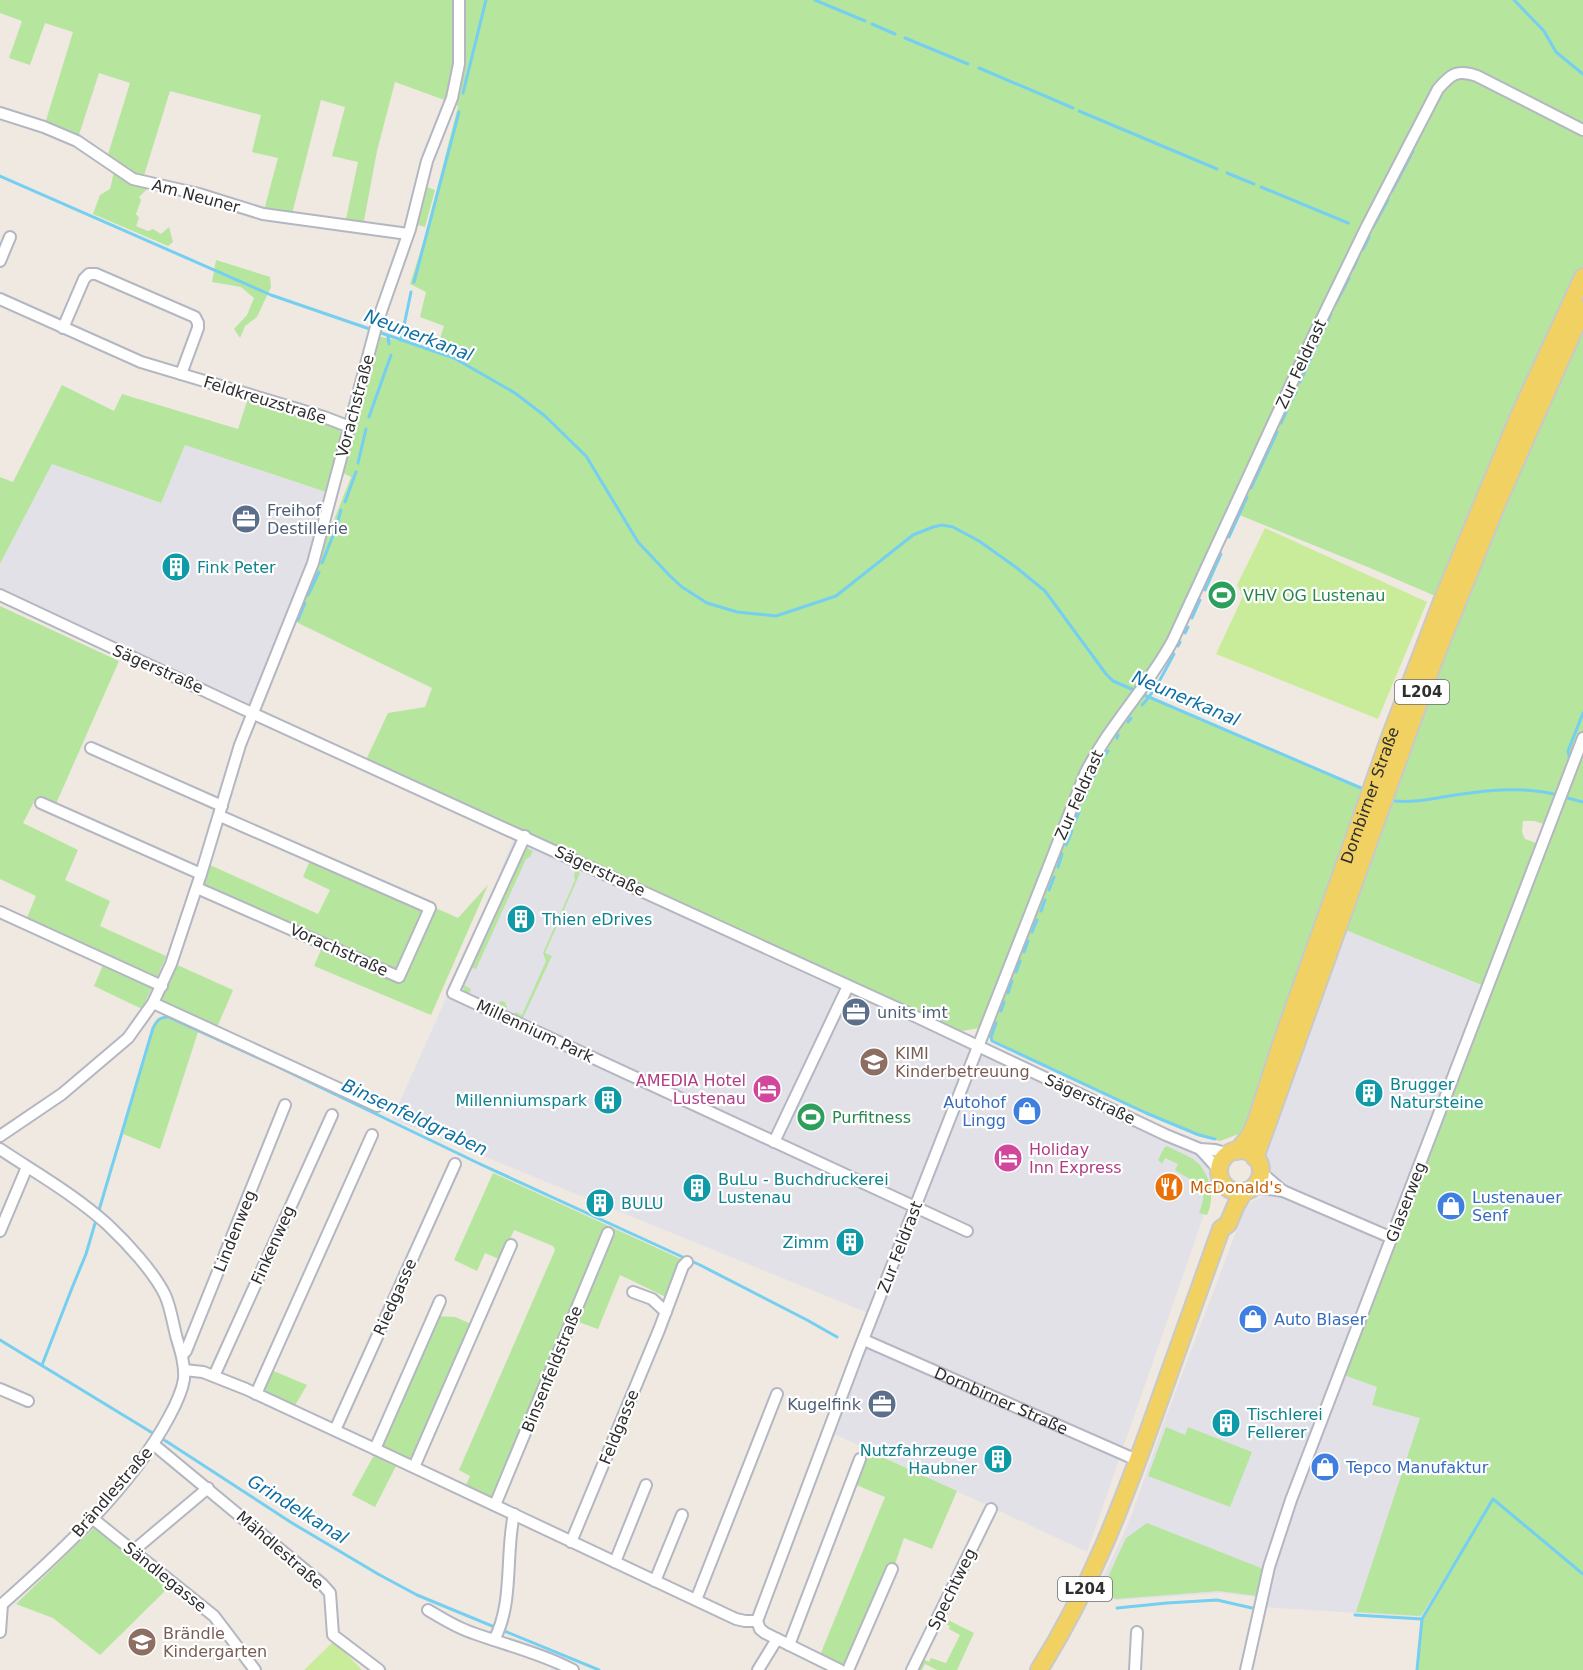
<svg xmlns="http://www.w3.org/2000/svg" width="1583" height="1670" font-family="'DejaVu Sans',sans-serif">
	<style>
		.industrial { fill: #e3e1e8 }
		.green { fill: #b6e59e }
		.pitch { fill: #c9ec9a }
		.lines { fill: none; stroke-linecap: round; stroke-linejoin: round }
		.stream { stroke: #75cff0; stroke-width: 3 }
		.minor-casing { stroke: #b4b7c1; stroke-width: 14 }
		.primary-casing { stroke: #c9c9c9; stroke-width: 20 }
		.minor { stroke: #fff; stroke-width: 10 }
		.primary { stroke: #f2d163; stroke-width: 16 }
		.labels { text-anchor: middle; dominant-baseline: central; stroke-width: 4.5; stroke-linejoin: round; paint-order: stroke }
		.shield { fill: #fff; stroke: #6d6d6d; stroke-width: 1.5 }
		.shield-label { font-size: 15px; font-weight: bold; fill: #2e2e2e }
		.street-label { font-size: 16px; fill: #2e2e2e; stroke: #fff }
		.service-label { font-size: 16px; fill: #4e5e75; stroke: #fff; text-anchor: start }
		.culture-label { font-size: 16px; fill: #0d838f; stroke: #fff; text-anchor: start }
		.leisure-label { font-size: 16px; fill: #27864d; stroke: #fff; text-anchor: start }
		.education-label { font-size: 16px; fill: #785e54; stroke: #fff; text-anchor: start }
		.hotel-label { font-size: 16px; fill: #b23c85; stroke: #fff; text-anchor: end }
		.shop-label { font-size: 16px; fill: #366cbe; stroke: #fff; text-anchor: start }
		.food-label { font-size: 16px; fill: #c56008; stroke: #fff; text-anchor: start }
		.water-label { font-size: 18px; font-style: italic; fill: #0d6fa3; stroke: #fff }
	</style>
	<rect width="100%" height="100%" fill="#efe9e1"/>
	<!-- industrial -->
	<g class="industrial">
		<polygon points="185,445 332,494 313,563 253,713 0,595 0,564 52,464 160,503"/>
		<polygon points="521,833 1223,1160 1087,1552 828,1431 873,1315 392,1119 478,927 513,840"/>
		<polygon points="1343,929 1490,989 1583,1670 1482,1670 1420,1617 1263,1607 1257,1597 1219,1593 1103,1601 1094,1596 1119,1544 1132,1514 1164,1422 1245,1208 1253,1201 1262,1197 1272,1174 1272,1171 1268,1167 1265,1143"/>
	</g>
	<!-- green -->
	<g class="green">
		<polygon points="0,0 459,0 458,26 450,102 395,82 377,151 363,226 345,224 358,162 332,156 345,107 321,100 291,218 263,214 278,158 252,152 261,115 170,91 142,182 106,161 130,83 99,73 77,141 44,127 73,32 45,23 30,65 9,58 22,21 0,13"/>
		<polygon points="461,0 1583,0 1583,1670 1417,1670 1422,1619 1468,1540 1421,1616 1356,1612 1420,1418 1372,1405 1377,1387 1344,1375 1547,825 1534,821 1523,821 1522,832 1525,839 1539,844 1484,986 1343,929 1449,602 1375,570 1237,514 1162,653 1071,801 979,1028 962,1031 366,760 388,713 425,707 432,688 294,621 351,477 343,473 351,432 376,336 437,348 444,326 420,317 426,292 410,284 424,240 458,106 452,103"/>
		<polygon points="114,172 148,188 139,197 141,200 136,214 139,218 136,226 148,231 153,229 161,234 169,227 173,242 168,246 93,214 100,195 110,189"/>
		<polygon points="424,186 435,190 425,227 414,224"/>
		<polygon points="216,260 270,277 271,287 257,317 245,326 240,338 234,329 247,315 254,298 241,287 212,282"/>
		<polygon points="62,385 114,411 122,394 238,429 248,398 321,420 326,424 339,428 341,434 326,492 185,445 161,503 52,464 0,564 0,477 13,482"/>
		<polygon points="0,606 119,661 55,806 36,798 23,823 78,850 65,880 110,901 100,926 166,956 156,980 26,920 36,896 0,879"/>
		<polygon points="1142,694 1366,790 1244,1132 1220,1141 1199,1135 1112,1098 987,1037 1092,768"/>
		<polygon points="527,848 533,851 530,857 526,859 476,969 472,968 464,985 471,989 469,995 496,1007 501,1001 505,1002 507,1007 504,1011 466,995 463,987 522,854"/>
		<polygon points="313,853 458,918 488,885 431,1015 314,966 324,943 203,886 210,865 318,914 330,890 303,877"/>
		<polygon points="575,870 580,873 545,953 552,956 521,1022 512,1016 516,1012 522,1015 546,961 543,953 575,880 574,876"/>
		<polygon points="104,963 153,985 142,1009 94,986"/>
		<polygon points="175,964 233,990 218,1025 214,1026 164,1003 161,996"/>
		<polygon points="163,1018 169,1019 198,1032 160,1149 123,1134 154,1028 159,1021"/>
		<path d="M1167,1146C1176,1151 1185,1154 1193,1159C1210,1171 1216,1197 1207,1215L1199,1213C1211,1183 1197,1185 1175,1170L1178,1164L1165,1158L1162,1164L1158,1160L1164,1148Z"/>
		<polygon points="493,1173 683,1260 668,1298 620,1275 598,1329 570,1319 492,1499 465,1487 470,1476 459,1470 555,1250 553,1246 514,1230 501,1260 485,1253 477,1271 454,1260"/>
		<polygon points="436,1316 455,1317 474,1325 415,1459 410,1462 381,1448"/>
		<polygon points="269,1369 307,1385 294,1407 261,1392"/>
		<polygon points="1166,1427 1185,1435 1188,1427 1252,1452 1230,1507 1148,1476"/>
		<polygon points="867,1450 957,1491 932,1549 904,1538 895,1564 892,1563 848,1664 844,1667 820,1655 885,1497 854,1484"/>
		<polygon points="375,1456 396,1466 375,1507 352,1495 373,1457"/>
		<polygon points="1147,1523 1261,1568 1263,1571 1257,1596 1219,1591 1116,1599 1101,1592 1126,1538"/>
		<polygon points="95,1527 169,1587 100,1655 53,1618 16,1604"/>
		<polygon points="942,1617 974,1633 957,1670 937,1670 925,1664 922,1670 915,1670 921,1658 929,1662 931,1658 946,1663 960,1635 949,1629 950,1626 941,1622"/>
	</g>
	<!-- pitch -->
	<g class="pitch">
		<polygon points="1265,528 1427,602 1378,719 1216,654 1243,596 1237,585"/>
		<polygon points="334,1641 362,1670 304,1670"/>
	</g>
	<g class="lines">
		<!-- stream -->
		<g class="stream">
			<polyline points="815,0 865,21"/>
			<polyline points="1514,0 1544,31 1556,52 1583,74"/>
			<polyline points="872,24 895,34"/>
			<polyline points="905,38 968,64"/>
			<polyline points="979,68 1073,108"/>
			<polyline points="463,93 486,0"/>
			<polyline points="1079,111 1217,169"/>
			<polyline points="1227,173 1254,184"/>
			<polyline points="0,176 271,295 454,358 515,393 545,416 586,456 638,542 670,576 682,587 707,603 737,612 776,616 836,596 913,535 933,527 942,525 953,527 979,541 1017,568 1045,591 1106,674 1113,681 1136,691"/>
			<polyline points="1261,187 1348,223"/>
			<polyline points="1392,191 1413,151"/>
			<polyline points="1373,227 1388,200"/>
			<polyline points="1363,249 1369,237"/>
			<polyline points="1353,269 1358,258"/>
			<polyline points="414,282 459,112"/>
			<polyline points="1336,303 1349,278"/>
			<polyline points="388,336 389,344"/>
			<polyline points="401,340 411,292"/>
			<polyline points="1300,382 1331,314"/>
			<polyline points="1291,401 1296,392"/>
			<polyline points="369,417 391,355"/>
			<polyline points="1281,423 1287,410"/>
			<polyline points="358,463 366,429"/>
			<polyline points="1251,488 1277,432"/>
			<polyline points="345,502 356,472"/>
			<polyline points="1229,537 1247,497"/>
			<polyline points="322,563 336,528 341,510"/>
			<polyline points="1205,590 1221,554"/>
			<polyline points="308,595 319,572"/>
			<polyline points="1192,618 1200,600"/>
			<polyline points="298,620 305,603"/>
			<polyline points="1185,633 1188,627"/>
			<polyline points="1178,646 1180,642"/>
			<polyline points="1142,694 1361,788"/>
			<path d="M1142,705C1154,694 1165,670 1174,654"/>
			<polyline points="1128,722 1131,718"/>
			<polyline points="1117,738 1118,735"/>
			<polyline points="1106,754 1108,751"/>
			<polyline points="1569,756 1568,751 1583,713"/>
			<polyline points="1101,762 1102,760"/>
			<polyline points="1092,780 1097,770"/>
			<polyline points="1564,797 1583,802"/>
			<polyline points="1084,800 1088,789"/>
			<path d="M1395,801C1415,803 1435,798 1455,795C1489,790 1525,786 1558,795"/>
			<polyline points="1075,822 1080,809"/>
			<polyline points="1066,845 1072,831"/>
			<polyline points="1058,867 1062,854"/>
			<polyline points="1049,890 1054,877"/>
			<polyline points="1041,911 1045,900"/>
			<polyline points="1032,932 1037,920"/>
			<polyline points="1024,952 1028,941"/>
			<polyline points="1016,972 1020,961"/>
			<polyline points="1008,993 1012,981"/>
			<polyline points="1001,1011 1004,1002"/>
			<polyline points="996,1023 991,1037 992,1041 1146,1113 1199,1135 1215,1139"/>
			<path d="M99,1210L153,1028C157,1021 159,1017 168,1017L274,1065L480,1164L700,1265L807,1320L837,1337"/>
			<polyline points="0,1340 169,1443 292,1523 378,1574 417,1595 599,1670"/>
			<polyline points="42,1365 72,1288 86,1254 96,1220"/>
			<polyline points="1117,1608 1167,1603 1217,1600 1252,1608"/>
			<polyline points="1355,1615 1422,1619 1493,1499 1583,1574"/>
			<polyline points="1417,1670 1422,1619"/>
		</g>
		<!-- minor casing -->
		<g class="minor-casing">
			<g id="minor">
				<polyline points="0,113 44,127 77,141 133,179 199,194 263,214 408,234"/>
				<polyline points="0,261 10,237"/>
				<polyline points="0,299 141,362 324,417 350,427"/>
				<polyline points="63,328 84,279 89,274 96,274 195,317 198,323 198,328 181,374"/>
				<polyline points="0,595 241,708 906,1012 1166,1135 1200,1149 1215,1150 1229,1154"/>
				<polyline points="91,748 222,806"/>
				<polyline points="41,803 201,874"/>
				<polyline points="525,836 453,993 967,1231"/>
				<polyline points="197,888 399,977 430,908 220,816"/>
				<polyline points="0,912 162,986"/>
				<polyline points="153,1003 377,1106"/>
				<polyline points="0,1136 62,1094 128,1038 153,1003 171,964 201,874 240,745 313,563 377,323 410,229 427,161 452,98 459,64 459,0"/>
				<polyline points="774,1142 848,986"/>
				<path d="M0,1149C36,1173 75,1195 108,1225C126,1242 154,1272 165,1295C171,1308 173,1325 177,1339C181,1352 185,1365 184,1379C182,1392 175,1406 169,1417C131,1488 60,1553 0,1606"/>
				<polyline points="1200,1149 1219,1170"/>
				<polyline points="1261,1170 1263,1174 1283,1191 1392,1238"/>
				<polyline points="1253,1187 1283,1191"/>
				<polyline points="0,1231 27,1167"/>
				<polyline points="633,1292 652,1299 666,1312"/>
				<path id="s1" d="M864,1340L1139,1461"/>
				<polyline points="182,1355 186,1351 285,1105"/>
				<polyline points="184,1370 203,1372 246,1389 375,1449 736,1619 745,1621 757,1621"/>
				<polyline points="214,1376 332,1115"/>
				<polyline points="0,1389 28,1401"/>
				<polyline points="256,1394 372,1135"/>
				<polyline points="335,1430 455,1164"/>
				<polyline points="153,1444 322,1584 330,1593 333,1635 379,1670"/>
				<polyline points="375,1449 440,1301"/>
				<polyline points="414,1467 511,1245"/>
				<polyline points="495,1505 608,1233"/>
				<polyline points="92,1518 214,1616 255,1670"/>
				<polyline points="571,1542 659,1330 683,1266 687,1262"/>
				<polyline points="133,1551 208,1488"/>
				<polyline points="615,1562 646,1485"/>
				<polyline points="655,1581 682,1515"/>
				<polyline points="696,1600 777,1394"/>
				<path d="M428,1610C443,1619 457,1628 473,1633C506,1645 543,1654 573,1670"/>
				<path d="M757,1621L857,1355L1085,774C1109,725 1148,687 1173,640L1313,337L1367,226L1438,89C1451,74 1457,69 1477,76L1583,130"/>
				<polyline points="757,1621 760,1629 765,1633 840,1670"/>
				<polyline points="0,1632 2,1604"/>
				<path d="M494,1640C514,1603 505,1555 514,1514"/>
				<polyline points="789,1645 860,1459"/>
				<polyline points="758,1670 777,1639"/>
				<polyline points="848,1670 892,1569"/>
				<polyline points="912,1670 991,1509"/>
				<polyline points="1135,1670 1137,1632"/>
				<polyline points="1246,1670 1269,1567 1291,1500 1583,738"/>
			</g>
		</g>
		<!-- primary casing -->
		<g class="primary-casing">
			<g id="primary">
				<circle cx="1240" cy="1171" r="21"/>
				<path id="s2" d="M1237,1151L1249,1137L1256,1122L1281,1044L1335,892L1390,737L1442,601L1519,416L1583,277"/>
				<polyline points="1255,1158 1434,660 1498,501 1583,309"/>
				<path d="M1039,1670C1091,1587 1122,1505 1155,1413C1177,1352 1199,1291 1221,1229L1228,1224L1236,1205L1244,1192"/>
			</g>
		</g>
		<!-- minor -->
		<use href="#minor" class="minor"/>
		<!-- primary -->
		<use href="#primary" class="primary"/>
	</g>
	<!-- icons -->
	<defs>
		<g id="office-disc" transform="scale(1.5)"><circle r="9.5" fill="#5c6f8a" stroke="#fff"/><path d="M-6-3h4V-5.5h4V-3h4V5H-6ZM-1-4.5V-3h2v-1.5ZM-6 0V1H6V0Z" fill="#fff"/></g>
		<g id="building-disc" transform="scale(1.5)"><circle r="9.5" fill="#0f9aa8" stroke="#fff"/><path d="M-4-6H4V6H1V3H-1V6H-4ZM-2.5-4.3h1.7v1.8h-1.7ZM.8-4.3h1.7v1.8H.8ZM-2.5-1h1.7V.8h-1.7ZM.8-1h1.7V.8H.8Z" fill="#fff"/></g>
		<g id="stadium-disc" transform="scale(1.5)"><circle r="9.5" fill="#2e9e5b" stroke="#fff"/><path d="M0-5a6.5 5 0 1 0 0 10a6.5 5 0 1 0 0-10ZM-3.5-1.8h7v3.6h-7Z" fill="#fff"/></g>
		<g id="school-disc" transform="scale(1.5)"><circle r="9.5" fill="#8d6e63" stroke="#fff"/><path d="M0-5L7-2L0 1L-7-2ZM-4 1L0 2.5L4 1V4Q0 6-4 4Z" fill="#fff"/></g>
		<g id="hotel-disc" transform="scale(1.5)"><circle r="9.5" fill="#d1479c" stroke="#fff"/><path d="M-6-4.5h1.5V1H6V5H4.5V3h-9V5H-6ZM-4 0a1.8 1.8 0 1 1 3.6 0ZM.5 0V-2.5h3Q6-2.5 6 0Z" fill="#fff"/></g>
		<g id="shop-disc" transform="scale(1.5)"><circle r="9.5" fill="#3f7fe0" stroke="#fff"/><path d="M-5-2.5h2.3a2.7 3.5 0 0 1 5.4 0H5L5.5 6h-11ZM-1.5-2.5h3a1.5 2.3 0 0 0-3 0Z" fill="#fff"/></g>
		<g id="restaurant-disc" transform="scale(1.5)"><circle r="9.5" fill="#e8710a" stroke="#fff"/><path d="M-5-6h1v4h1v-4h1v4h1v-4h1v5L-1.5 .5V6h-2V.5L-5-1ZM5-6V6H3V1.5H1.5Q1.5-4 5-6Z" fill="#fff"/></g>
	</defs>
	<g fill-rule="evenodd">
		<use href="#office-disc" x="246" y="519"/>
		<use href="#building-disc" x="176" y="567"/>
		<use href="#stadium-disc" x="1222" y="595"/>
		<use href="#building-disc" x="521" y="919"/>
		<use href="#office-disc" x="856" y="1012"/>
		<use href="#school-disc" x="874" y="1062"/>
		<use href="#hotel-disc" x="767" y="1089"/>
		<use href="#building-disc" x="1369" y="1093"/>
		<use href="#building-disc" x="608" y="1100"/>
		<use href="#shop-disc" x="1027" y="1111"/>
		<use href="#stadium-disc" x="811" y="1117"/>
		<use href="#hotel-disc" x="1008" y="1158"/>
		<use href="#restaurant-disc" x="1169" y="1187"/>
		<use href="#building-disc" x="697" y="1188"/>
		<use href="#building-disc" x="600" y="1203"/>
		<use href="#shop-disc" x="1451" y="1206"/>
		<use href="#building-disc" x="850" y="1242"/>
		<use href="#shop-disc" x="1253" y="1319"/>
		<use href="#office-disc" x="882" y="1404"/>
		<use href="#building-disc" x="1226" y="1423"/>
		<use href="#building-disc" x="998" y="1459"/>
		<use href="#shop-disc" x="1325" y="1467"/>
		<use href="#school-disc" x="142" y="1642"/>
	</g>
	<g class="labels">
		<!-- shield labels -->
		<g class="shield">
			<rect x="1395" y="680" width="54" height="24" rx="4.5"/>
			<rect x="1058" y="1577" width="54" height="24" rx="4.5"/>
		</g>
		<g class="shield-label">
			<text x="1422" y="692">L204</text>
			<text x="1085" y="1589">L204</text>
		</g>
		<!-- street labels -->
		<g class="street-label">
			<text transform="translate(196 196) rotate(15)">Am Neuner</text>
			<text transform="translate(1301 364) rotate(-65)">Zur Feldrast</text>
			<text transform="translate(265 400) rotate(17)">Feldkreuzstraße</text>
			<text transform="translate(355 406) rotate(-75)">Vorachstraße</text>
			<text transform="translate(158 669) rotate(24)">Sägerstraße</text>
			<text transform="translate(1079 795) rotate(-66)">Zur Feldrast</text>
			<text stroke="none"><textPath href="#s2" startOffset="381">Dornbirner Straße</textPath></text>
			<text transform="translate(600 871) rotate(25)">Sägerstraße</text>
			<text transform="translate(339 950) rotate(24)">Vorachstraße</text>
			<text transform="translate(535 1031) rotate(25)">Millennium Park</text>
			<text transform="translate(1090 1099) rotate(25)">Sägerstraße</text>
			<text transform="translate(1406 1202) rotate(-69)">Glaserweg</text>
			<text transform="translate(235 1231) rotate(-68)">Lindenweg</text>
			<text transform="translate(273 1245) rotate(-66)">Finkenweg</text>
			<text transform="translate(900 1247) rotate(-69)">Zur Feldrast</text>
			<text transform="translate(395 1297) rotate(-66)">Riedgasse</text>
			<text transform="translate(552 1369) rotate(-68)">Binsenfeldstraße</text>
			<text stroke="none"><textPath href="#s1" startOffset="150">Dornbirner Straße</textPath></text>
			<text transform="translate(619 1427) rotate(-68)">Feldgasse</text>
			<text transform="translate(112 1492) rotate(-49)">Brändlestraße</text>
			<text transform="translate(280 1550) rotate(41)">Mähdlestraße</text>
			<text transform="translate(165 1577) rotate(39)">Sändlegasse</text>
			<text transform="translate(952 1589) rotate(-64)">Spechtweg</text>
		</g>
		<!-- service labels -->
		<g class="service-label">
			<text x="267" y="510">Freihof<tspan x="267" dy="18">Destillerie</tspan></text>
			<text x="877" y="1012">units imt</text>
			<text x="861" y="1404" text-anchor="end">Kugelfink</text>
		</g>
		<!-- culture labels -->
		<g class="culture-label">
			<text x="197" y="567">Fink Peter</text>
			<text x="542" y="919">Thien eDrives</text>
			<text x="1390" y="1084">Brugger<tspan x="1390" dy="18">Natursteine</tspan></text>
			<text x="587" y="1100" text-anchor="end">Millenniumspark</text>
			<text x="718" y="1179">BuLu - Buchdruckerei<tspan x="718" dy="18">Lustenau</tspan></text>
			<text x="621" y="1203">BULU</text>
			<text x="829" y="1242" text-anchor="end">Zimm</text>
			<text x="1247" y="1414">Tischlerei<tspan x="1247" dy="18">Fellerer</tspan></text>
			<text x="977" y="1450" text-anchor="end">Nutzfahrzeuge<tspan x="977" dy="18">Haubner</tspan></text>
		</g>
		<!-- leisure labels -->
		<g class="leisure-label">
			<text x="1243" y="595">VHV OG Lustenau</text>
			<text x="832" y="1117">Purfitness</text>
		</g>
		<!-- education labels -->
		<g class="education-label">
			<text x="895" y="1053">KIMI<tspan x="895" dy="18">Kinderbetreuung</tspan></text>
			<text x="163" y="1633">Brändle<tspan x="163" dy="18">Kindergarten</tspan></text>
		</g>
		<!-- hotel labels -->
		<g class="hotel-label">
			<text x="746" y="1080">AMEDIA Hotel<tspan x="746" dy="18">Lustenau</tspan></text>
			<text x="1029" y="1149" text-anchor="start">Holiday<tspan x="1029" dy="18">Inn Express</tspan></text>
		</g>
		<!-- shop labels -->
		<g class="shop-label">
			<text x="1006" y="1102" text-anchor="end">Autohof<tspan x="1006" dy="18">Lingg</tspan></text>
			<text x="1472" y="1197">Lustenauer<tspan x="1472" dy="18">Senf</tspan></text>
			<text x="1274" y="1319">Auto Blaser</text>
			<text x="1346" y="1467">Tepco Manufaktur</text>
		</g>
		<!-- food labels -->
		<g class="food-label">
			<text x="1190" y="1187">McDonald's</text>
		</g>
		<!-- water labels -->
		<g class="water-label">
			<text transform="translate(419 335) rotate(21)">Neunerkanal</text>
			<text transform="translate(1186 698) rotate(23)">Neunerkanal</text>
			<text transform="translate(415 1117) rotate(25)">Binsenfeldgraben</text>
			<text transform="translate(298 1509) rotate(32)">Grindelkanal</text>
		</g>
	</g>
</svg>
